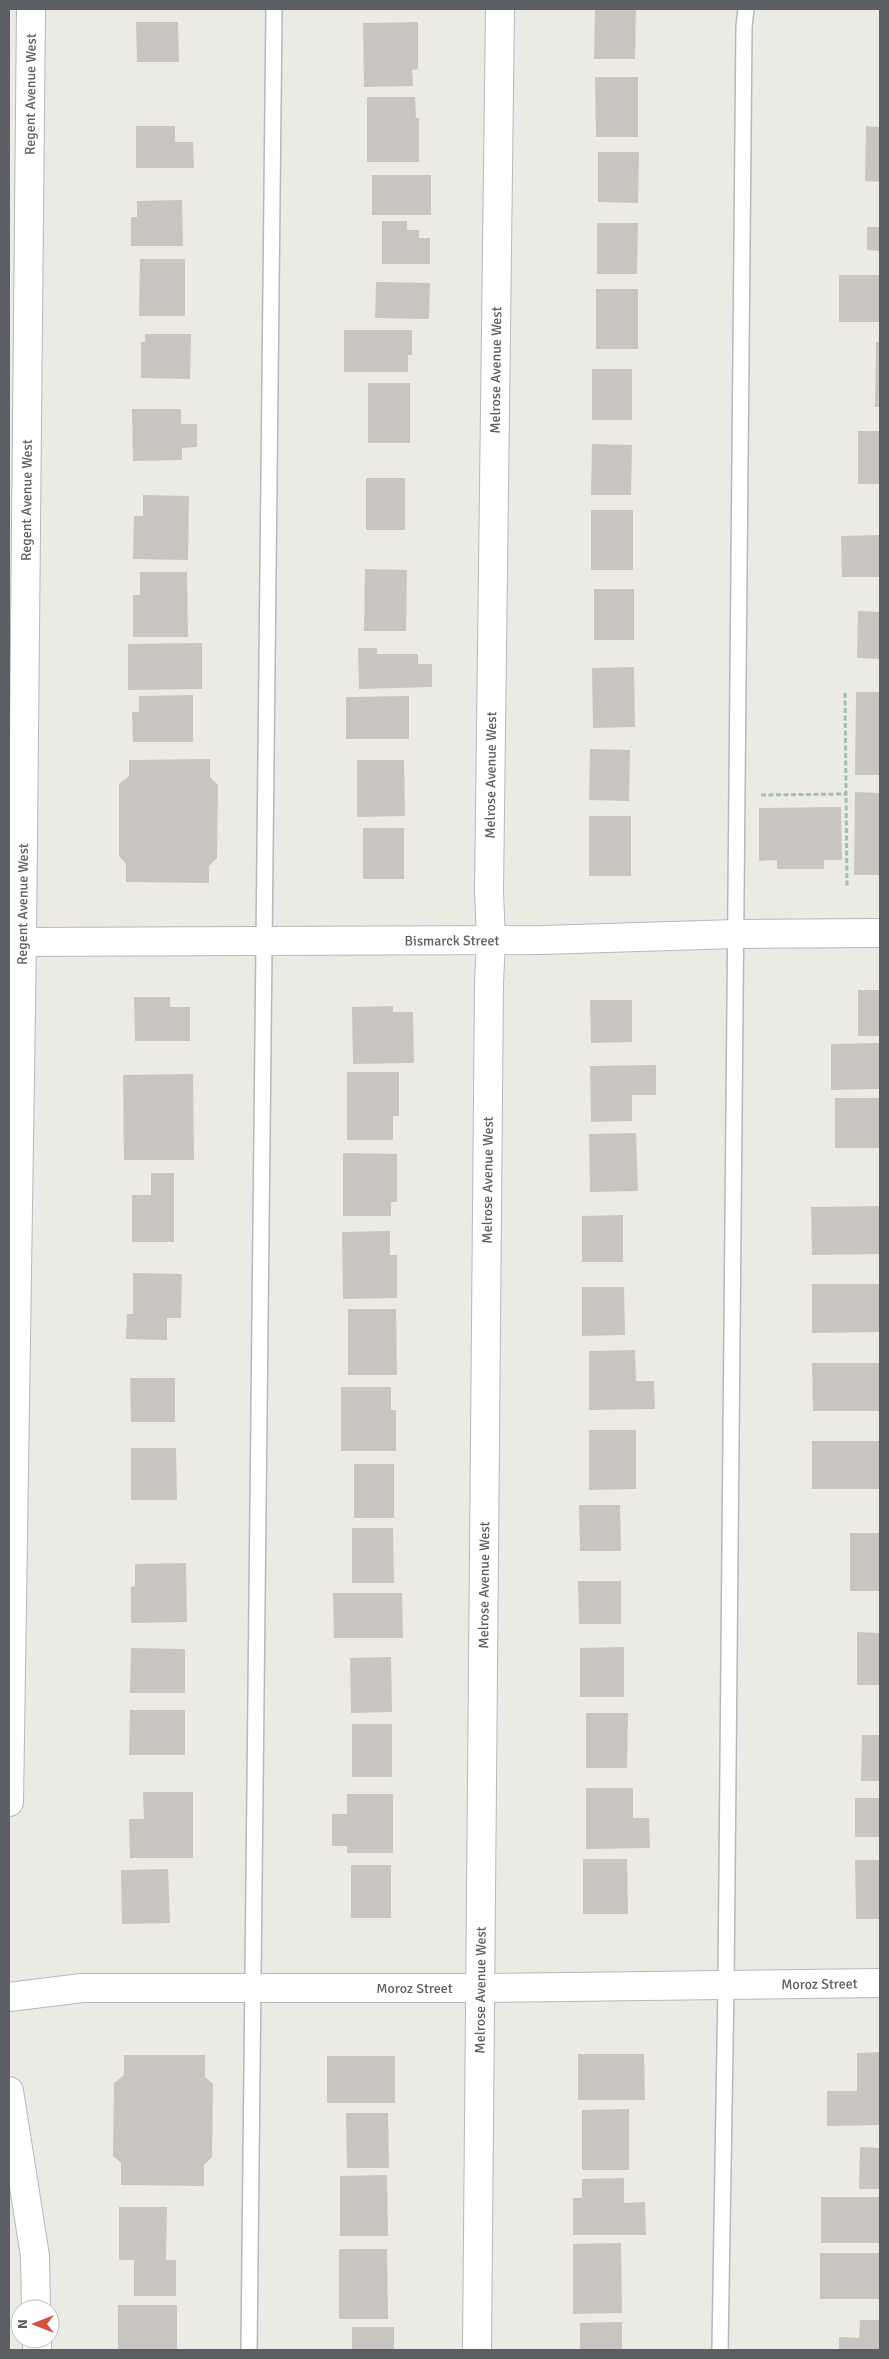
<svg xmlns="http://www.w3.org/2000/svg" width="889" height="2359" font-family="Signika,sans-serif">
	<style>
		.building { fill: #c8c5c0 }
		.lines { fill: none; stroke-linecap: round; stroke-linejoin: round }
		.lane-casing { stroke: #b5b8bc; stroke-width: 18 }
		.street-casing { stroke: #b5b8bc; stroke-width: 30 }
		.secondary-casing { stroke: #b4b7bc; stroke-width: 30 }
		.path { stroke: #9cc2a8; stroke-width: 3; stroke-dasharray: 5 2.5; stroke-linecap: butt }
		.lane { stroke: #fff; stroke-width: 15 }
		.street { stroke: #fff; stroke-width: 28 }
		.secondary { stroke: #fff; stroke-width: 28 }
		.labels { text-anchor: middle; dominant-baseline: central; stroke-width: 5; stroke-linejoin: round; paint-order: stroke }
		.street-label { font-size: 14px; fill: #5b5e62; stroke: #fff }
	</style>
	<rect width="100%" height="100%" fill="#ecebe3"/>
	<!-- building -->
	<g class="building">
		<polygon points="595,9 636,9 635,59 594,59"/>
		<polygon points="136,22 178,22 179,62 137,62"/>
		<polygon points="418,22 418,69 412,70 413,86 364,87 363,23"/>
		<polygon points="595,77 638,77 638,137 596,137"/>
		<polygon points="367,97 415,97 416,118 419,118 419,162 367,162"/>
		<polygon points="136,126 175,126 175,142 193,142 194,168 136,168"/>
		<polygon points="866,126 880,127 880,182 865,181"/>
		<polygon points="598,152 639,152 638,203 598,202"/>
		<rect x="372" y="175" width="59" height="40"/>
		<polygon points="182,200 183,246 131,246 131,217 137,217 137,201"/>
		<polygon points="382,221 407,221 407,230 419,230 419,238 430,238 430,264 382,264"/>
		<polygon points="597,223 638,223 637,274 597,274"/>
		<polygon points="867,227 880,227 880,251 867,250"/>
		<polygon points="140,259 185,259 185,316 139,316"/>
		<rect x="839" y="275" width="41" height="47"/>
		<polygon points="376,282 430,283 429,319 375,318"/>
		<rect x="596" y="289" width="42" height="60"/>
		<polygon points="344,330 412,330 412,355 408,355 408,372 344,372"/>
		<polygon points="145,334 191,334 190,379 141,378 141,342 145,342"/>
		<polygon points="876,342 880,342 880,407 875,407"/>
		<rect x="592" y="369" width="40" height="51"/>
		<rect x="368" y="383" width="42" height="60"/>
		<polygon points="132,409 181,409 181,424 197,424 197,447 182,448 182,460 133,461"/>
		<rect x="858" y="431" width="22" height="53"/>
		<polygon points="592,444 632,445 631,495 591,495"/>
		<rect x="366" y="478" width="39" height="52"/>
		<polygon points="143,495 189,496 188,560 133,559 134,516 143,516"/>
		<rect x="591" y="510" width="42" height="60"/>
		<polygon points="880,535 880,577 842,577 841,536"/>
		<polygon points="365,569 407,570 406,631 364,631"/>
		<polygon points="140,572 187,572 188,637 133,637 133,595 140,595"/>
		<rect x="594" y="589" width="40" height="51"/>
		<polygon points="858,611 880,612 880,659 857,658"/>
		<polygon points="202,643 202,689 128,690 128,644"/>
		<polygon points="358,648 377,648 377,654 418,654 418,664 432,664 432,687 359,689"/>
		<polygon points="634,667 635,727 593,728 592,668"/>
		<polygon points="856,692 880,692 880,775 855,775"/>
		<polygon points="193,695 193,742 133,742 132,712 139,712 139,696"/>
		<polygon points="409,696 409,739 346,739 346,697"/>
		<polygon points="590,749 630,750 629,801 589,800"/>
		<polygon points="210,759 210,777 218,785 217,858 209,866 209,883 126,882 126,864 119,856 119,784 129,776 129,760"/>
		<polygon points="357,760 404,760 405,816 357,817"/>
		<polygon points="855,792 880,793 880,875 854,875"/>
		<polygon points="841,807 842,860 824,860 824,869 777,869 777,860 759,861 759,808"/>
		<rect x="589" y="816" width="42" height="60"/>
		<rect x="363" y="828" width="41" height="51"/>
		<rect x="858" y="990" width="22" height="46"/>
		<polygon points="134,997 170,997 170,1007 190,1007 190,1041 135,1041"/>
		<polygon points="590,1000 632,1000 632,1042 591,1043"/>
		<polygon points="393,1006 393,1012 413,1012 414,1063 353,1064 352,1007"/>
		<polygon points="880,1043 880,1089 831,1090 831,1044"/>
		<polygon points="656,1065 656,1095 632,1095 632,1121 591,1122 590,1066"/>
		<polygon points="347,1072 399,1072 399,1116 393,1116 393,1140 347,1140"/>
		<polygon points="193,1074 194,1160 124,1160 123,1075"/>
		<rect x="835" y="1098" width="45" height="50"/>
		<polygon points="636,1133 638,1191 590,1192 589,1134"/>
		<polygon points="343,1153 397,1154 397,1202 391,1202 391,1216 343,1216"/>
		<polygon points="151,1173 174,1173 174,1242 132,1242 132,1195 151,1195"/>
		<polygon points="880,1206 880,1254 812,1255 811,1207"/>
		<polygon points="623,1215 623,1262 582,1262 582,1216"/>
		<polygon points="390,1231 390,1255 397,1255 397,1298 343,1299 342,1232"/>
		<polygon points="133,1273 182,1274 181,1318 167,1318 167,1340 126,1339 127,1314 133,1314"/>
		<polygon points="812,1284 880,1284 880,1332 812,1333"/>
		<polygon points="582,1287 624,1287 625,1335 582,1336"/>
		<polygon points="348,1309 396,1309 397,1375 348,1375"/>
		<polygon points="635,1350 636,1381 654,1381 655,1409 589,1410 589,1351"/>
		<polygon points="812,1363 880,1363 880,1411 813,1411"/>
		<polygon points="130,1378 175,1378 175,1422 131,1422"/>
		<polygon points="341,1387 391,1387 391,1410 396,1410 396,1451 341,1451"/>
		<polygon points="589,1430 636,1430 636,1489 589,1490"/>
		<rect x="812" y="1441" width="68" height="48"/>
		<polygon points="131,1448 176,1448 177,1500 131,1500"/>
		<rect x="354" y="1464" width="40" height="54"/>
		<polygon points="579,1505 620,1505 621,1551 580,1551"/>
		<polygon points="352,1528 393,1528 394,1583 352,1583"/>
		<rect x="850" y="1533" width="30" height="58"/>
		<polygon points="186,1563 187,1622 131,1623 131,1587 135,1586 135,1564"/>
		<polygon points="578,1581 621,1581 621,1624 579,1624"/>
		<polygon points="333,1593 402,1593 403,1638 334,1638"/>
		<polygon points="857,1632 880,1633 880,1685 857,1685"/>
		<polygon points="624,1647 624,1697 580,1697 580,1648"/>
		<polygon points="131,1648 185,1649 185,1693 130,1693"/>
		<polygon points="391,1657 392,1712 351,1713 350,1658"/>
		<polygon points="130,1710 185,1710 185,1755 129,1755"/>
		<polygon points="586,1713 628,1713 627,1768 586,1768"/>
		<rect x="352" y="1724" width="40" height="53"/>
		<polygon points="862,1735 880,1735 880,1781 861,1781"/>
		<polygon points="586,1788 633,1788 633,1818 649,1818 650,1848 586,1849"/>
		<polygon points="143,1792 193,1792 193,1858 130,1858 129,1819 144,1819"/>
		<polygon points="347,1794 393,1794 393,1853 347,1853 347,1846 332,1846 332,1814 347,1814"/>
		<rect x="855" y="1798" width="25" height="39"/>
		<polygon points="583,1859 627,1859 628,1914 583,1914"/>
		<polygon points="855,1860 880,1860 880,1919 856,1919"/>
		<rect x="351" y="1865" width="40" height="53"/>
		<polygon points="168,1869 170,1923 122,1924 121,1870"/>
		<polygon points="880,2052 880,2125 827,2126 827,2091 857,2091 857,2053"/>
		<polygon points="578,2054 644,2054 645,2100 578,2100"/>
		<polygon points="124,2055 205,2055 205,2077 213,2084 212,2157 204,2165 204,2186 121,2185 121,2163 113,2156 114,2083 124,2075"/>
		<rect x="327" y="2056" width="68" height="47"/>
		<polygon points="629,2109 629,2170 582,2170 582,2110"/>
		<polygon points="346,2113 388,2113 389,2168 347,2168"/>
		<polygon points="860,2147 880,2148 880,2189 859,2189"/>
		<polygon points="387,2175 388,2236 340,2236 340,2176"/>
		<polygon points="624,2178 624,2203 645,2202 646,2235 573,2235 573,2198 582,2198 582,2179"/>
		<rect x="821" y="2197" width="59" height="46"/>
		<polygon points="119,2207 167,2207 166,2260 176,2260 176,2296 134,2296 134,2260 119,2260"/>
		<polygon points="621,2243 622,2313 573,2314 573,2244"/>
		<polygon points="339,2249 387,2249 388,2319 339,2319"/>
		<rect x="820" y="2253" width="60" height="46"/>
		<rect x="118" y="2305" width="59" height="45"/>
		<polygon points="860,2320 880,2320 880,2350 839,2350 839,2337 859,2338"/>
		<polygon points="622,2322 622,2350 580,2350 580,2323"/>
		<rect x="352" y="2327" width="42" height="23"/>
	</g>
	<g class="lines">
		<!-- lane casing -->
		<g class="lane-casing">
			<g id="lane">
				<polyline points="249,2350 274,9"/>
				<polyline points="720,2350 726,1984 744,26 746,9"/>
			</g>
		</g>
		<!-- street casing -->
		<g class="street-casing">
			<g id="street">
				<path id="s1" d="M22,942L542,940L736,934L880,933"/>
				<path id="s2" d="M9,1997L82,1988H481L880,1983"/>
				<path id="s3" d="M477,2350L489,983L491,940L489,891L500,9"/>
			</g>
		</g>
		<!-- secondary casing -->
		<g class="secondary-casing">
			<g id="secondary">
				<path id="s4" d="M9,1802L22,942L31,9"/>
				<polyline points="9,2091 35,2256 36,2309"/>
				<polyline points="37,2339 37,2350"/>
			</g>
		</g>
		<!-- path -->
		<g class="path">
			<polyline points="845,693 847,887"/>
			<polyline points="761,795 846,794"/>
		</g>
		<!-- lane -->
		<use href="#lane" class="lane"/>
		<!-- street -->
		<use href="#street" class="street"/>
		<!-- secondary -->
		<use href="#secondary" class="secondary"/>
	</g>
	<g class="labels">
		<!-- street labels -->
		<g class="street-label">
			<text stroke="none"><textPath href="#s4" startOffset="1708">Regent Avenue West</textPath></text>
			<text stroke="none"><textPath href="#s3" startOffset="1980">Melrose Avenue West</textPath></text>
			<text stroke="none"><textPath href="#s4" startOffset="1302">Regent Avenue West</textPath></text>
			<text stroke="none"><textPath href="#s3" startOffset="1575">Melrose Avenue West</textPath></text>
			<text stroke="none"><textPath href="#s4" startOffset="898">Regent Avenue West</textPath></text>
			<text stroke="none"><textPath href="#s1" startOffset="430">Bismarck Street</textPath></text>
			<text stroke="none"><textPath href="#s3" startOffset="1170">Melrose Avenue West</textPath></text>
			<text stroke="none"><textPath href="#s3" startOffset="765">Melrose Avenue West</textPath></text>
			<text stroke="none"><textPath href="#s2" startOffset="811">Moroz Street</textPath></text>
			<text stroke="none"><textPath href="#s2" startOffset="406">Moroz Street</textPath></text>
			<text stroke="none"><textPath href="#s3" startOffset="360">Melrose Avenue West</textPath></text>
		</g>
	</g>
	<!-- border -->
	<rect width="889" height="2359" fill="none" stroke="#5b5e62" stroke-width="20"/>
	<!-- north arrow -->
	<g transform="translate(35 2324) rotate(270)"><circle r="24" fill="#ffffff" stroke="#bdbfc0"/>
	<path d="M0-4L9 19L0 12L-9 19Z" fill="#d8503d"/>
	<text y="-8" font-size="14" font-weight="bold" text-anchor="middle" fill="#5b5e62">N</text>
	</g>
</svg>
